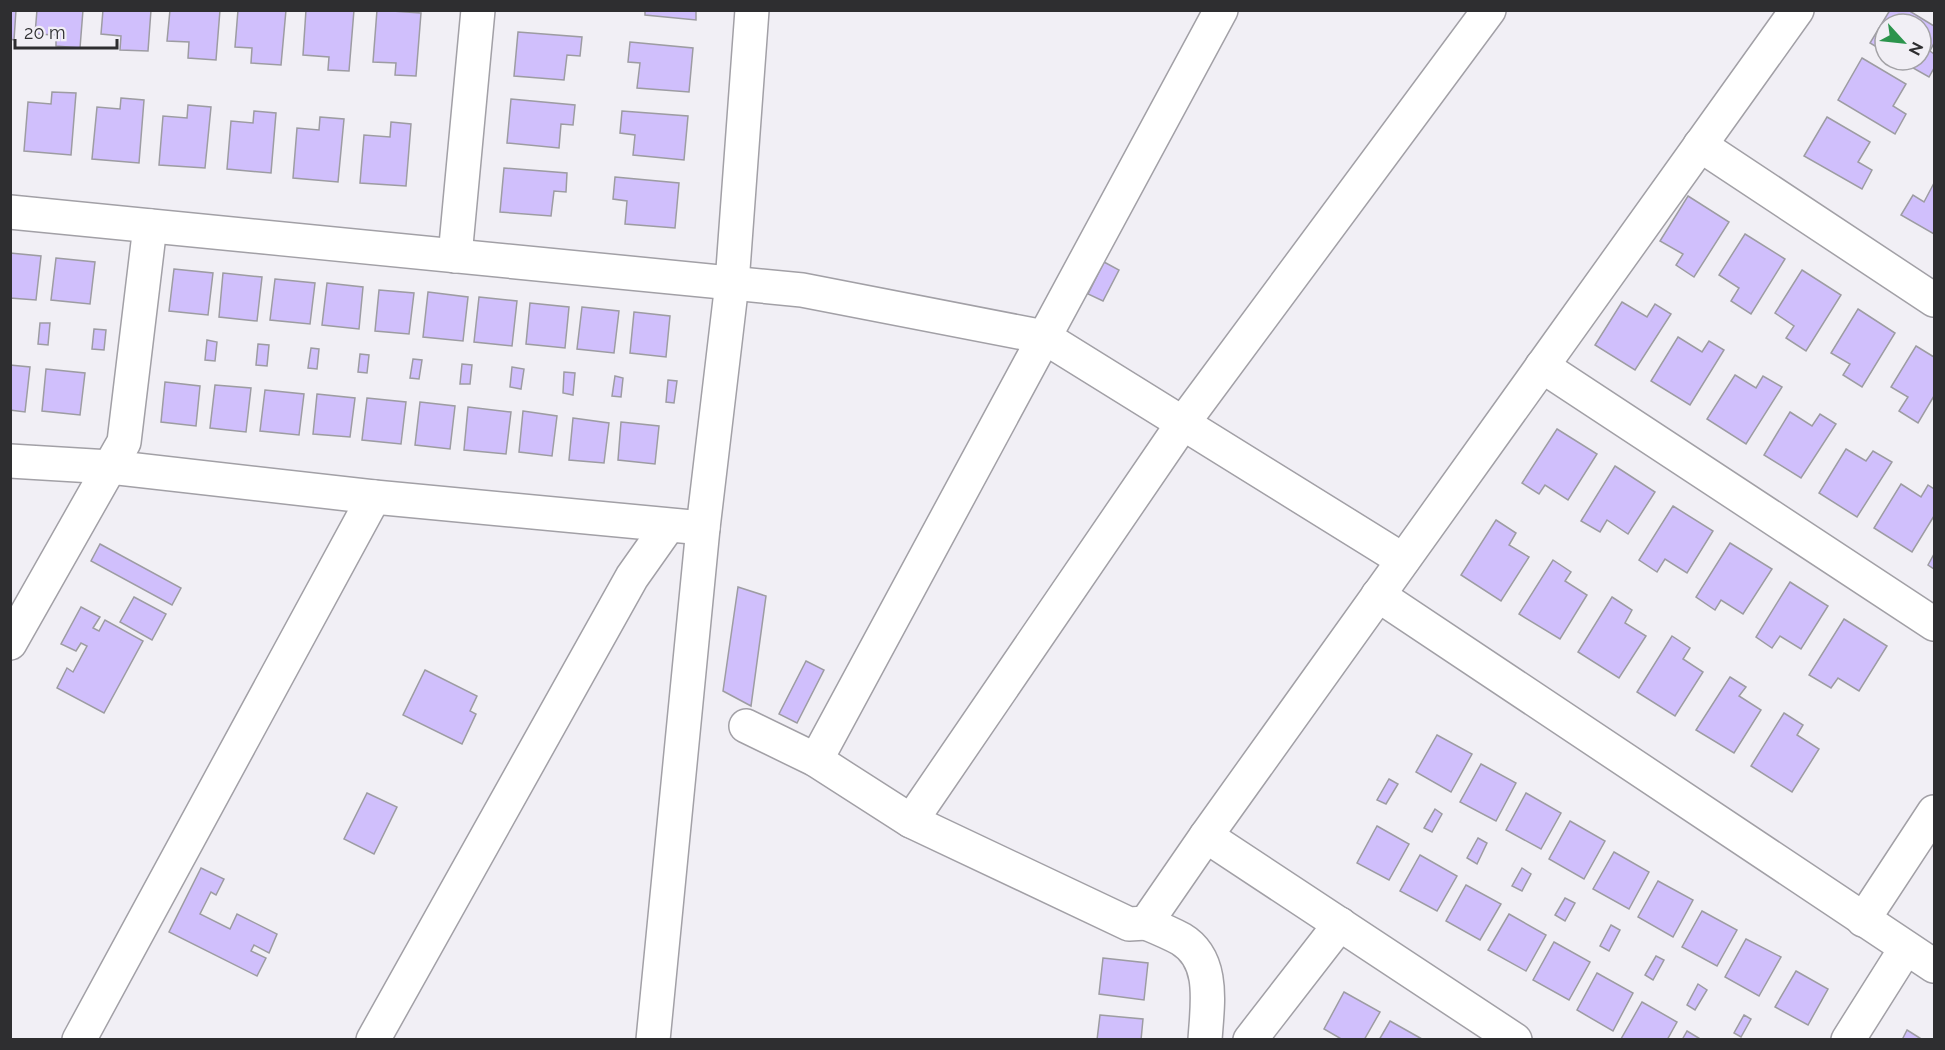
<svg xmlns="http://www.w3.org/2000/svg" width="1945" height="1050" font-family="Raleway,sans-serif">
	<style>
		.building { fill: #d0bffc; stroke: #9d9ca2; stroke-width: 1.5 }
		.lines { fill: none; stroke-linecap: round; stroke-linejoin: round }
		.minor-casing { stroke: #a2a0a6; stroke-width: 36 }
		.minor { stroke: #fff; stroke-width: 33 }
	</style>
	<rect width="100%" height="100%" fill="#f1eff5"/>
	<!-- building -->
	<g class="building">
		<polygon points="10,10 16,10 14,40 10,39"/>
		<polygon points="37,10 83,10 80,48 56,46 56,35 35,34"/>
		<polygon points="103,10 151,10 148,51 120,50 121,36 101,34"/>
		<polygon points="170,10 220,10 216,60 188,58 189,42 167,41"/>
		<polygon points="238,10 286,10 281,65 251,63 252,48 235,47"/>
		<polygon points="306,10 354,10 349,71 328,70 329,57 303,55"/>
		<polygon points="377,10 421,13 416,76 395,75 396,63 373,62"/>
		<polygon points="645,10 696,10 696,20 645,15"/>
		<polygon points="1890,10 1908,10 1934,26 1934,43 1930,51 1934,54 1934,68 1929,77 1899,60 1921,60 1921,24 1885,24 1885,52 1870,43"/>
		<polygon points="518,32 582,37 580,56 567,55 564,80 514,76"/>
		<polygon points="630,42 693,48 689,92 637,88 640,63 628,62"/>
		<polygon points="1862,58 1906,84 1893,106 1906,114 1895,134 1838,100"/>
		<polygon points="52,92 76,93 71,155 24,151 28,102 51,104"/>
		<polygon points="121,98 144,100 139,163 92,159 97,107 120,109"/>
		<polygon points="511,99 575,105 573,125 561,124 559,148 507,143"/>
		<polygon points="188,105 211,107 205,168 159,165 163,116 187,118"/>
		<polygon points="254,111 276,113 271,173 227,169 231,121 253,123"/>
		<polygon points="622,111 688,116 684,160 633,155 635,135 620,133"/>
		<polygon points="320,117 344,119 338,182 293,178 297,128 319,130"/>
		<polygon points="1827,117 1870,142 1858,162 1872,170 1862,189 1804,156"/>
		<polygon points="391,122 411,124 406,186 360,183 364,135 390,137"/>
		<polygon points="504,168 567,173 566,192 554,191 551,216 500,212"/>
		<polygon points="615,177 679,183 675,228 625,224 627,201 613,199"/>
		<polygon points="1934,183 1934,234 1901,215 1913,195 1924,202"/>
		<polygon points="1688,196 1729,222 1694,277 1676,265 1683,254 1660,241"/>
		<polygon points="1745,234 1785,259 1751,314 1731,301 1739,288 1719,275"/>
		<polygon points="10,253 41,256 36,300 10,298"/>
		<polygon points="56,258 95,262 90,304 51,300"/>
		<polygon points="1104,262 1119,270 1103,301 1088,294"/>
		<polygon points="174,269 213,273 208,315 169,311"/>
		<polygon points="1802,270 1841,295 1806,351 1786,338 1794,326 1775,313"/>
		<polygon points="223,273 262,277 257,321 219,317"/>
		<polygon points="275,279 315,283 310,324 270,320"/>
		<polygon points="327,283 363,287 359,329 322,325"/>
		<polygon points="379,290 414,293 409,334 375,331"/>
		<polygon points="428,292 468,297 463,341 423,337"/>
		<polygon points="479,297 517,301 512,346 474,342"/>
		<polygon points="1622,302 1647,317 1655,304 1671,314 1635,370 1595,345"/>
		<polygon points="530,303 569,307 565,348 526,344"/>
		<polygon points="582,307 619,311 614,353 577,349"/>
		<polygon points="1858,309 1895,333 1862,387 1843,375 1850,364 1831,353"/>
		<polygon points="634,312 670,316 666,357 630,353"/>
		<polygon points="40,323 50,323 48,345 38,344"/>
		<polygon points="94,329 106,330 104,350 92,349"/>
		<polygon points="1678,337 1702,352 1709,341 1724,350 1690,405 1651,381"/>
		<polygon points="207,340 217,342 215,361 205,360"/>
		<polygon points="258,344 269,345 267,366 256,365"/>
		<polygon points="1916,346 1934,357 1934,396 1918,423 1899,411 1908,397 1891,387"/>
		<polygon points="311,348 319,349 317,369 308,368"/>
		<polygon points="360,354 369,355 367,373 358,372"/>
		<polygon points="413,359 422,360 419,379 410,378"/>
		<polygon points="462,364 472,365 470,384 460,384"/>
		<polygon points="10,365 30,367 25,412 10,410"/>
		<polygon points="512,367 524,369 521,389 510,387"/>
		<polygon points="46,369 85,373 80,415 42,411"/>
		<polygon points="564,372 575,373 573,395 563,393"/>
		<polygon points="1735,375 1756,388 1763,376 1782,387 1746,444 1707,419"/>
		<polygon points="615,376 623,378 621,397 612,396"/>
		<polygon points="668,380 677,381 674,403 666,402"/>
		<polygon points="165,382 200,386 196,426 161,422"/>
		<polygon points="215,385 251,388 246,432 210,428"/>
		<polygon points="265,390 304,394 299,435 260,431"/>
		<polygon points="317,394 355,398 350,437 313,434"/>
		<polygon points="367,398 406,402 401,444 362,440"/>
		<polygon points="420,402 455,406 450,449 415,445"/>
		<polygon points="468,407 511,412 506,454 464,450"/>
		<polygon points="523,411 557,416 552,456 519,452"/>
		<polygon points="1790,412 1812,426 1820,414 1836,424 1801,478 1764,455"/>
		<polygon points="573,418 609,423 604,463 569,460"/>
		<polygon points="621,422 659,426 655,464 618,460"/>
		<polygon points="1557,429 1597,454 1568,500 1545,485 1539,494 1522,483"/>
		<polygon points="1846,449 1866,461 1873,451 1892,462 1857,517 1819,493"/>
		<polygon points="1615,466 1655,492 1628,534 1607,520 1600,532 1581,521"/>
		<polygon points="1901,484 1921,497 1928,485 1934,489 1934,516 1912,552 1874,528"/>
		<polygon points="1673,506 1713,531 1687,573 1665,559 1657,572 1639,560"/>
		<polygon points="1496,520 1516,533 1509,545 1529,557 1501,601 1461,575"/>
		<polygon points="1730,543 1772,569 1743,614 1721,600 1715,610 1696,597"/>
		<polygon points="100,544 181,588 172,605 91,561"/>
		<polygon points="1934,554 1934,569 1928,565"/>
		<polygon points="1553,560 1571,572 1565,581 1587,595 1560,639 1519,614"/>
		<polygon points="1790,582 1828,606 1801,649 1780,636 1772,648 1756,637"/>
		<polygon points="738,587 766,596 751,706 723,691"/>
		<polygon points="134,597 166,614 152,640 120,622"/>
		<polygon points="1612,597 1632,610 1625,623 1646,636 1619,678 1578,652"/>
		<polygon points="81,607 100,617 93,628 99,631 105,620 143,641 104,713 57,688 67,668 73,672 87,646 81,643 76,651 61,644"/>
		<polygon points="1844,619 1887,646 1859,691 1838,678 1831,688 1809,675"/>
		<polygon points="1672,636 1690,648 1683,659 1703,672 1675,716 1637,692"/>
		<polygon points="806,661 824,670 797,723 779,714"/>
		<polygon points="425,670 477,696 470,711 476,714 462,744 403,715"/>
		<polygon points="1730,677 1746,687 1739,696 1761,710 1734,753 1696,730"/>
		<polygon points="1784,713 1803,725 1797,735 1819,749 1792,792 1751,766"/>
		<polygon points="1437,735 1472,754 1451,792 1416,772"/>
		<polygon points="1481,764 1516,783 1496,821 1460,802"/>
		<polygon points="1389,779 1398,784 1386,804 1377,800"/>
		<polygon points="367,793 397,807 374,854 344,839"/>
		<polygon points="1526,793 1561,813 1541,849 1506,830"/>
		<polygon points="1435,809 1442,814 1432,832 1424,828"/>
		<polygon points="1570,821 1605,841 1584,879 1549,859"/>
		<polygon points="1377,826 1409,844 1389,880 1357,863"/>
		<polygon points="1478,838 1487,843 1477,864 1467,858"/>
		<polygon points="1614,852 1649,872 1629,909 1593,889"/>
		<polygon points="1420,855 1457,876 1437,911 1400,891"/>
		<polygon points="201,868 224,879 216,895 211,892 200,914 230,929 237,914 277,934 269,953 254,945 251,951 266,958 257,976 169,932"/>
		<polygon points="1522,868 1531,874 1522,891 1512,886"/>
		<polygon points="1658,881 1693,900 1673,937 1638,917"/>
		<polygon points="1466,885 1501,904 1480,940 1446,921"/>
		<polygon points="1565,898 1575,903 1565,921 1555,915"/>
		<polygon points="1702,911 1737,930 1717,966 1682,947"/>
		<polygon points="1509,914 1546,935 1526,971 1488,950"/>
		<polygon points="1611,925 1620,930 1609,951 1600,946"/>
		<polygon points="1746,939 1781,957 1759,996 1725,977"/>
		<polygon points="1554,942 1590,962 1569,1000 1533,980"/>
		<polygon points="1656,956 1664,960 1653,980 1645,975"/>
		<polygon points="1103,958 1148,963 1144,1000 1099,994"/>
		<polygon points="1796,971 1828,989 1808,1025 1775,1007"/>
		<polygon points="1597,973 1633,993 1613,1031 1577,1010"/>
		<polygon points="1698,984 1707,990 1695,1010 1687,1005"/>
		<polygon points="1344,992 1380,1012 1364,1040 1343,1040 1324,1029"/>
		<polygon points="1642,1002 1677,1022 1667,1040 1621,1039"/>
		<polygon points="1100,1015 1143,1019 1141,1040 1097,1040"/>
		<polygon points="1744,1015 1751,1019 1741,1037 1734,1033"/>
		<polygon points="1390,1021 1422,1039 1422,1040 1379,1040"/>
		<polygon points="1907,1030 1923,1040 1902,1040"/>
		<polygon points="1687,1031 1702,1040 1682,1040"/>
	</g>
	<g class="lines">
		<!-- minor casing -->
		<g class="minor-casing">
			<g id="minor">
				<polyline points="1700,145 1934,300"/>
				<polyline points="10,212 802,290 1044,337 1403,560"/>
				<polyline points="455,256 478,10"/>
				<polyline points="1542,366 1934,624"/>
				<polyline points="10,461 110,467 374,497 703,528"/>
				<polyline points="1378,595 1934,966"/>
				<polyline points="10,643 124,442 150,226"/>
				<polyline points="746,726 816,760 911,821 1129,924 1146,923 1206,836 1797,10"/>
				<polyline points="816,760 1221,10"/>
				<polyline points="911,821 1183,423 1489,10"/>
				<polyline points="1206,836 1515,1040"/>
				<polyline points="1863,920 1934,812"/>
				<path d="M1146,923C1158,928 1170,933 1181,939C1216,960 1207,1006 1205,1040"/>
				<polyline points="79,1040 374,497"/>
				<polyline points="373,1040 632,577 668,526"/>
				<polyline points="653,1040 703,528 732,283 752,10"/>
				<polyline points="1250,1040 1340,924"/>
				<polyline points="1848,1040 1906,948"/>
			</g>
		</g>
		<!-- minor -->
		<use href="#minor" class="minor"/>
	</g>
	<!-- border -->
	<rect width="1945" height="1050" fill="none" stroke="#2e2e30" stroke-width="24"/>
	<!-- north arrow -->
	<g transform="translate(1903 42) rotate(117)"><circle r="28" fill="#f1eff5" stroke="#a3a2a6" stroke-width="1.5"/>
	<path d="M0-4.5L10 22L0 15L-10 22Z" fill="#2b944c"/>
	<text y="-9" font-size="16" font-weight="bold" text-anchor="middle" fill="#2e2e30">N</text>
	</g>
	<!-- scale -->
	<path d="M15 39v9h102v-9" fill="none" stroke="#2e2e30" stroke-width="3"/>
	<text x="24" y="39" font-size="18" fill="#2e2e30" stroke="#f1eff5" stroke-width="4.5" paint-order="stroke">20 m</text>
</svg>
